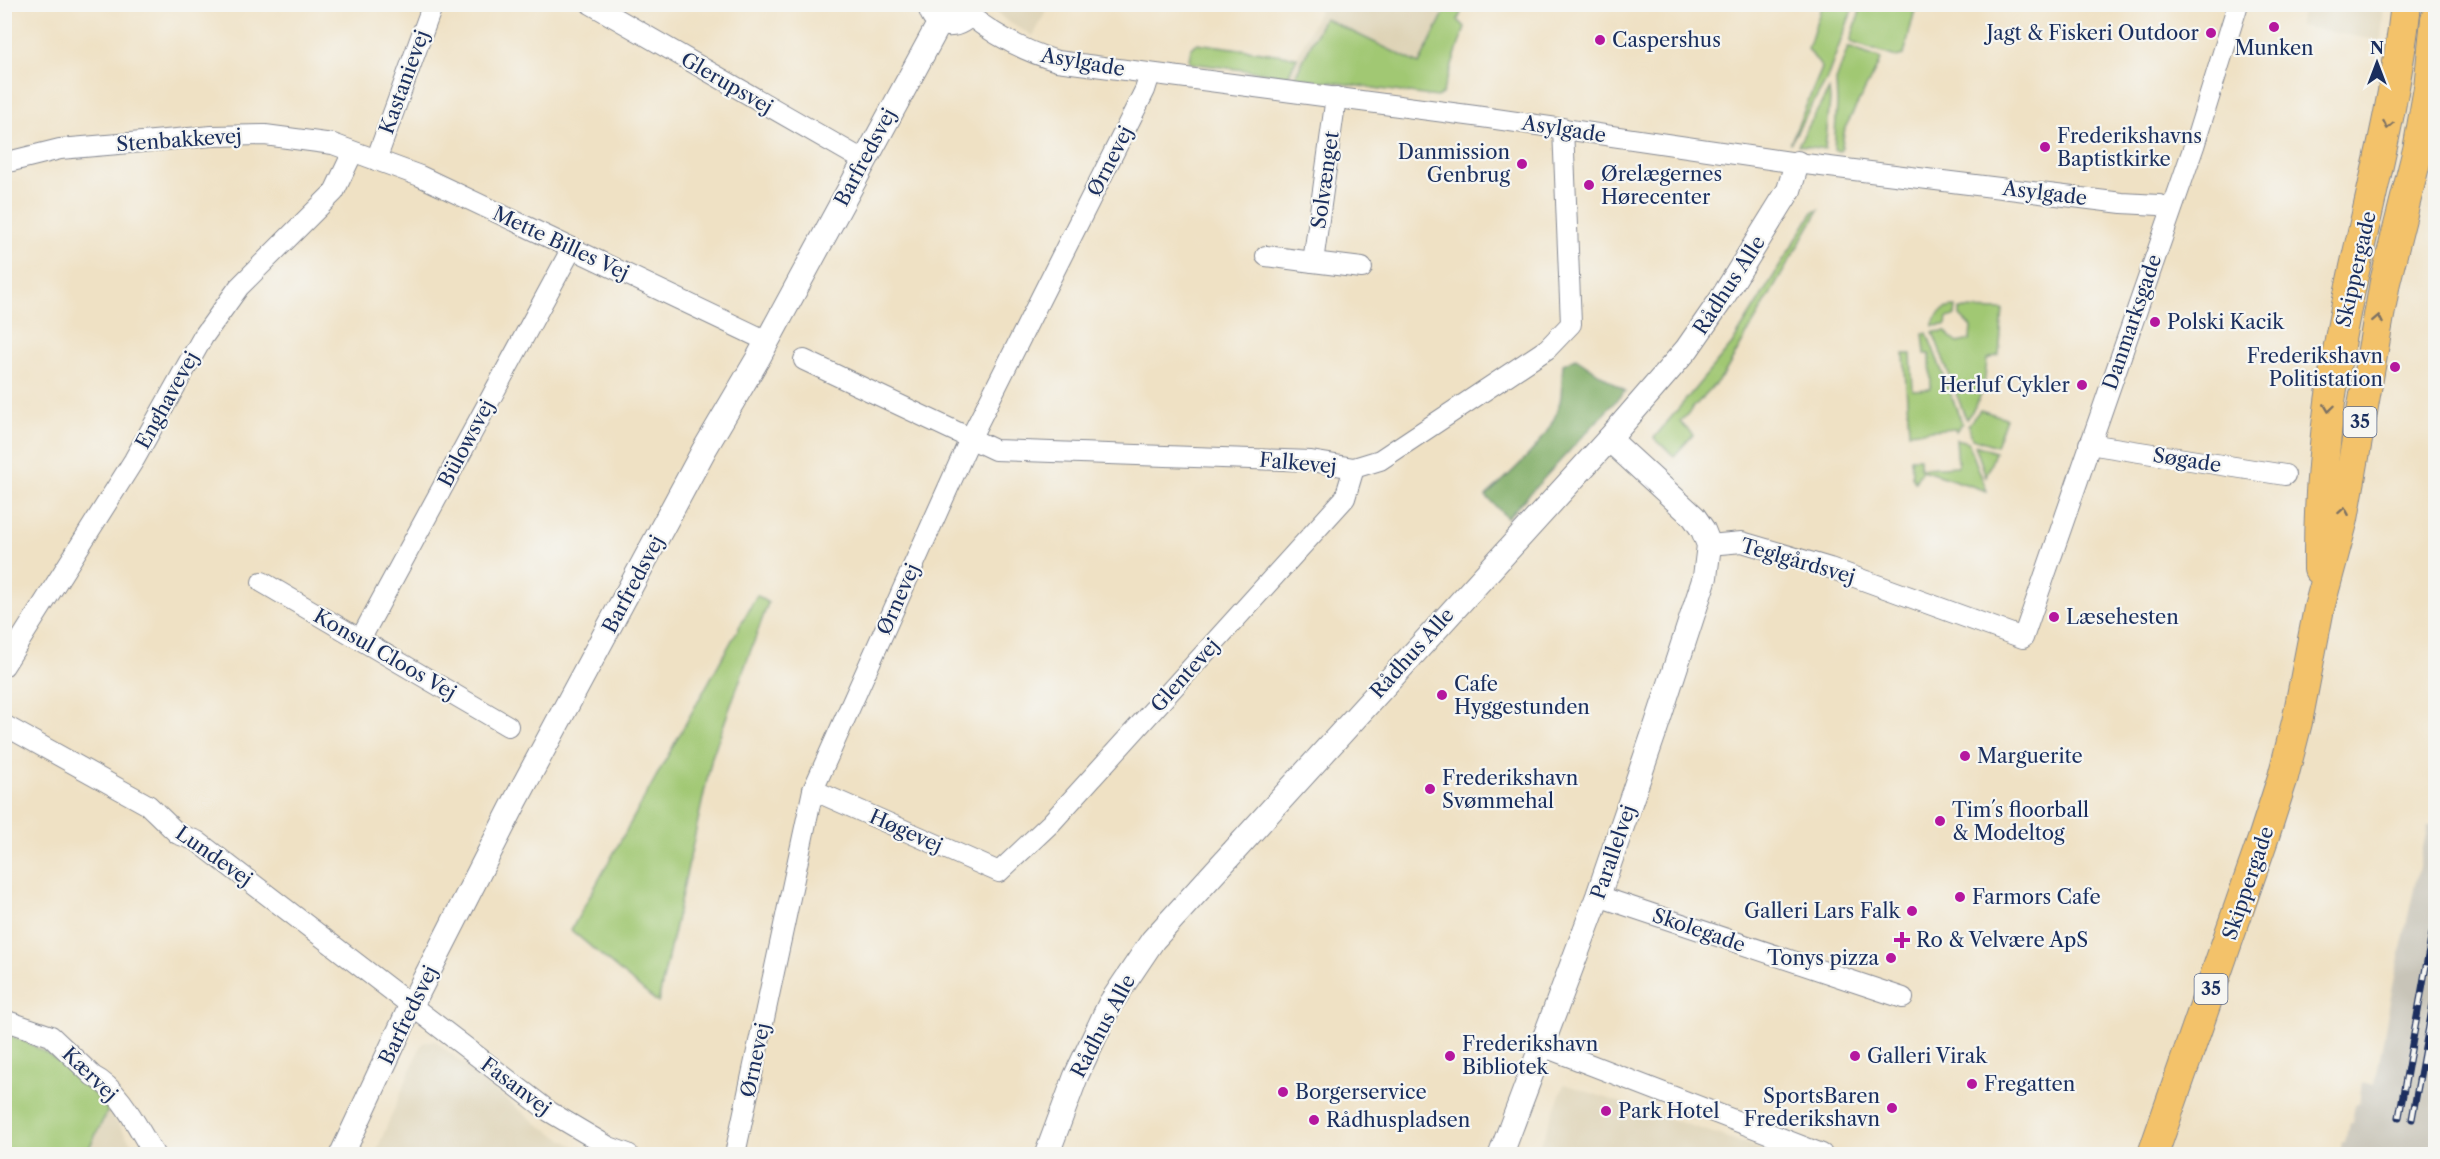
<svg xmlns="http://www.w3.org/2000/svg" width="2440" height="1159" font-family="'Libre Caslon Text',serif">
	<style>
		.built { fill: #ded3b6 }
		.industrial { fill: #c8c4b8 }
		.green { fill: #a1c873; stroke: #5e7c68; stroke-width: 1.5 }
		.forest { fill: #80ac65; stroke: #4e6e62; stroke-width: 1.5 }
		.lines { fill: none; stroke-linecap: round; stroke-linejoin: round }
		.minor-casing { stroke: #858891; stroke-width: 22 }
		.tertiary-casing { stroke: #858891; stroke-width: 26 }
		.primary-casing { stroke: #858891; stroke-width: 32 }
		.minor { stroke: #fff; stroke-width: 20 }
		.tertiary { stroke: #fff; stroke-width: 24 }
		.primary { stroke: #f3c26a; stroke-width: 30 }
		.rail-casing { stroke: #1b2f5e; stroke-width: 7 }
		.rail { stroke: #f6f6f2; stroke-width: 4.5; stroke-dasharray: 14; stroke-linecap: butt }
		.oneway { stroke: #7c7163 }
		.poi-dot { fill: #b5179e; stroke: #f6f6f2; stroke-width: 2 }
		.labels { text-anchor: middle; dominant-baseline: central; stroke-width: 4.5; stroke-linejoin: round; paint-order: stroke }
		.shield { fill: #f6f6f2; stroke: #5d6b8a; stroke-width: 1.5 }
		.shield-label { font-size: 18px; font-weight: bold; fill: #1b2f5e }
		.poi-label { font-size: 20px; fill: #1b2f5e; stroke: #f6f6f2; text-anchor: start }
		.street-label { font-size: 20px; fill: #1b2f5e; stroke: #f6f6f2 }
	</style>
	<rect width="100%" height="100%" fill="#f6f6f2"/>
	<filter id="ink" filterUnits="userSpaceOnUse"><feTurbulence type="fractalNoise" baseFrequency=".0167" numOctaves="2"/><feDisplacementMap in="SourceGraphic" scale="12" xChannelSelector="R" yChannelSelector="G"/><feConvolveMatrix kernelMatrix="1 2 1 2 8 2 1 2 1" color-interpolation-filters="sRGB"/></filter>
	<filter id="wash" filterUnits="userSpaceOnUse"><feTurbulence type="fractalNoise" baseFrequency=".008" numOctaves="4" result="noise"/><feDisplacementMap in="SourceGraphic" scale="24" xChannelSelector="R" yChannelSelector="G"/><feGaussianBlur stdDeviation="1.35" result="paint"/><feColorMatrix in="noise" values="0 0 0 0 0 0 0 0 0 0 0 0 0 0 0 0 0 1.4 0 .05"/><feComposite in="paint" operator="in"/></filter>
	<g filter="url(#wash)">
		<rect width="100%" height="100%" fill="#efe1c4"/>
		<!-- built -->
		<g class="built">
			<polygon points="990,5 1050,5 1033,36 1005,20"/>
			<polygon points="1322,5 1464,5 1458,20 1465,27 1442,94 1437,97 1288,76"/>
			<polygon points="2303,5 2384,5 2381,41 2299,26"/>
			<polygon points="434,1040 536,1123 587,1154 375,1154 422,1043"/>
			<polygon points="1564,1084 1777,1154 1537,1154"/>
			<polygon points="108,1110 139,1154 86,1154"/>
		</g>
		<!-- industrial -->
		<polygon class="industrial" points="2428,825 2436,825 2434,1154 2340,1154 2342,1142 2345,1142 2349,1123 2352,1123 2355,1104 2359,1104 2362,1082 2375,1085 2392,990"/>
		<!-- green -->
		<g class="green">
			<polygon points="1448,5 1464,5 1458,20 1465,27 1442,94 1437,97 1295,77 1324,18 1419,64"/>
			<polygon points="1822,5 1854,5 1826,81 1790,144 1822,68 1808,49"/>
			<polygon points="1862,5 1916,5 1904,55 1896,57 1850,42"/>
			<polygon points="1197,43 1297,57 1288,76 1191,63 1189,60 1191,48"/>
			<polygon points="1848,47 1881,59 1845,128 1841,151 1834,150 1837,104 1836,81"/>
			<polygon points="1829,90 1830,100 1825,149 1798,145"/>
			<polygon points="1819,210 1724,374 1680,422 1693,435 1674,456 1654,438 1732,344 1813,212"/>
			<path d="M1956,307L1955,316L1947,318L1946,325L1933,326C1934,314 1944,307 1956,307Z"/>
			<path d="M1960,309L2003,310L1999,355L1987,359C1985,385 1983,399 1966,419L1933,332L1946,331L1951,338L1958,343L1970,340L1971,327L1960,316Z"/>
			<polygon points="1923,333 1927,333 1962,423 1956,431 1955,428 1909,432 1904,354 1911,354 1913,390 1931,389 1930,354 1925,354"/>
			<polygon points="1980,410 2006,418 1996,446 1972,438 1968,425"/>
			<polygon points="1956,439 1968,442 1987,491 1922,470 1915,482 1912,476 1911,458 1920,458 1920,468 1958,466"/>
			<polygon points="1975,445 1995,452 1986,477"/>
			<polygon points="757,595 768,603 712,757 658,1003 571,930"/>
			<path d="M5,1034C46,1046 82,1077 108,1110L86,1154H5Z"/>
		</g>
		<!-- forest -->
		<path class="forest" d="M1576,358L1625,391L1507,518L1486,496C1513,471 1556,435 1561,396C1562,386 1562,374 1563,364Z"/>
	</g>
	<g filter="url(#ink)">
		<g class="lines">
			<!-- minor casing -->
			<g class="minor-casing">
				<g id="minor">
					<polyline points="591,4 863,160"/>
					<path d="M968,14C995,36 1024,51 1057,61L1475,116L1797,163L2122,203L2159,205L2171,208"/>
					<polyline points="376,160 433,4"/>
					<polyline points="4,163 60,149 212,136 265,135 333,144 420,176 767,341"/>
					<polyline points="1266,256 1313,262 1336,97"/>
					<polyline points="1313,262 1362,268"/>
					<polyline points="804,360 995,450 1311,461 1354,468 1380,460 1547,349 1571,324 1563,128"/>
					<polyline points="2089,444 2285,475"/>
					<polyline points="1709,545 1742,542 1830,568 2023,638 2194,146 2238,4"/>
					<polyline points="262,582 508,726"/>
					<polyline points="361,638 572,248"/>
					<polyline points="4,666 134,460 203,337 239,287 334,192 353,152"/>
					<polyline points="4,725 148,805 178,834 197,841 550,1112 609,1147 628,1154"/>
					<polyline points="813,790 999,872 1051,823 1345,498 1354,468"/>
					<polyline points="1598,896 1903,998"/>
					<path d="M4,1020L51,1036L93,1076C121,1090 138,1129 154,1154"/>
					<polyline points="1542,1046 1822,1154"/>
					<polyline points="735,1154 813,790 970,439 1145,90 1150,74"/>
				</g>
			</g>
			<!-- tertiary casing -->
			<g class="tertiary-casing">
				<g id="tertiary">
					<path d="M930,4C932,23 949,30 964,19L970,4"/>
					<polyline points="342,1154 412,1004 516,800 704,450 757,360 940,22"/>
					<polyline points="1047,1154 1076,1076 1110,1004 1153,940 1609,439 1687,349 1721,300 1789,190 1797,163"/>
					<polyline points="1501,1154 1598,896 1654,733 1705,577 1709,545 1703,530 1694,517 1609,439"/>
				</g>
			</g>
			<!-- primary casing -->
			<g class="primary-casing">
				<g id="primary">
					<path d="M2319,569C2318,471 2331,373 2353,276C2373,185 2396,98 2406,4"/>
					<polyline points="2153,1154 2263,839 2283,777 2297,722 2319,608 2343,519 2385,282 2418,150 2429,88 2436,19"/>
				</g>
			</g>
			<!-- minor -->
			<use href="#minor" class="minor"/>
			<!-- tertiary -->
			<use href="#tertiary" class="tertiary"/>
			<!-- primary -->
			<use href="#primary" class="primary"/>
			<!-- rail casing -->
			<g class="rail-casing">
				<g id="rail">
					<polyline points="2399,1117 2436,911"/>
					<polyline points="2412,1119 2436,988"/>
				</g>
			</g>
			<!-- rail -->
			<use href="#rail" class="rail"/>
		</g>
		<!-- one-way arrows -->
		<defs><path id="oneway-chevron" d="M-2-3.5L2.5 0L-2 3.5" fill="none" stroke-width="1.6" stroke-linecap="round" stroke-linejoin="round" transform="scale(1.5)"/></defs>
		<g class="oneway">
			<use href="#oneway-chevron" transform="translate(2388 125) rotate(101)"/>
			<use href="#oneway-chevron" transform="translate(2378 319) rotate(-79)"/>
			<use href="#oneway-chevron" transform="translate(2329 408) rotate(98)"/>
			<use href="#oneway-chevron" transform="translate(2344 511) rotate(-80)"/>
		</g>
	</g>
	<!-- markers -->
	<g class="poi-dot">
		<circle cx="2274" cy="27" r="6"/>
		<circle cx="2211" cy="33" r="6"/>
		<circle cx="1600" cy="40" r="6"/>
		<circle cx="2045" cy="147" r="6"/>
		<circle cx="1522" cy="164" r="6"/>
		<circle cx="1589" cy="185" r="6"/>
		<circle cx="2155" cy="322" r="6"/>
		<circle cx="2395" cy="367" r="6"/>
		<circle cx="2082" cy="385" r="6"/>
		<circle cx="2054" cy="617" r="6"/>
		<circle cx="1442" cy="695" r="6"/>
		<circle cx="1965" cy="756" r="6"/>
		<circle cx="1430" cy="789" r="6"/>
		<circle cx="1940" cy="821" r="6"/>
		<circle cx="1960" cy="897" r="6"/>
		<circle cx="1912" cy="911" r="6"/>
		<path d="M1899 931h6v6h6v6h-6v6h-6v-6h-6v-6h6z"/>
		<circle cx="1891" cy="958" r="6"/>
		<circle cx="1450" cy="1056" r="6"/>
		<circle cx="1855" cy="1056" r="6"/>
		<circle cx="1972" cy="1084" r="6"/>
		<circle cx="1283" cy="1092" r="6"/>
		<circle cx="1892" cy="1108" r="6"/>
		<circle cx="1606" cy="1111" r="6"/>
		<circle cx="1314" cy="1120" r="6"/>
	</g>
	<g class="labels">
		<!-- shield labels -->
		<g class="shield">
			<rect x="2343.5" y="407" width="33" height="30" rx="4.5"/>
			<rect x="2194.5" y="974" width="33" height="30" rx="4.5"/>
		</g>
		<g class="shield-label">
			<text x="2360" y="422">35</text>
			<text x="2211" y="989">35</text>
		</g>
		<!-- poi labels -->
		<g class="poi-label">
			<text x="2199" y="33" text-anchor="end">Jagt &amp; Fiskeri Outdoor</text>
			<text x="1612" y="40">Caspershus</text>
			<text x="2274" y="48" text-anchor="middle">Munken</text>
			<text x="2057" y="136">Frederikshavns<tspan x="2057" dy="23">Baptistkirke</tspan></text>
			<text x="1510" y="152" text-anchor="end">Danmission<tspan x="1510" dy="23">Genbrug</tspan></text>
			<text x="1601" y="174">Ørelægernes<tspan x="1601" dy="23">Hørecenter</tspan></text>
			<text x="2167" y="322">Polski Kacik</text>
			<text x="2383" y="356" text-anchor="end">Frederikshavn<tspan x="2383" dy="23">Politistation</tspan></text>
			<text x="2070" y="385" text-anchor="end">Herluf Cykler</text>
			<text x="2066" y="617">Læsehesten</text>
			<text x="1454" y="684">Cafe<tspan x="1454" dy="23">Hyggestunden</tspan></text>
			<text x="1977" y="756">Marguerite</text>
			<text x="1442" y="778">Frederikshavn<tspan x="1442" dy="23">Svømmehal</tspan></text>
			<text x="1952" y="810">Tim´s floorball<tspan x="1952" dy="23">&amp; Modeltog</tspan></text>
			<text x="1972" y="897">Farmors Cafe</text>
			<text x="1900" y="911" text-anchor="end">Galleri Lars Falk</text>
			<text x="1916" y="940">Ro &amp; Velvære ApS</text>
			<text x="1879" y="958" text-anchor="end">Tonys pizza</text>
			<text x="1462" y="1044">Frederikshavn<tspan x="1462" dy="23">Bibliotek</tspan></text>
			<text x="1867" y="1056">Galleri Virak</text>
			<text x="1984" y="1084">Fregatten</text>
			<text x="1295" y="1092">Borgerservice</text>
			<text x="1880" y="1096" text-anchor="end">SportsBaren<tspan x="1880" dy="23">Frederikshavn</tspan></text>
			<text x="1618" y="1111">Park Hotel</text>
			<text x="1326" y="1120">Rådhuspladsen</text>
		</g>
		<!-- street labels -->
		<g class="street-label">
			<text transform="translate(1083 62) rotate(10)">Asylgade</text>
			<text transform="translate(404 82) rotate(-70)">Kastanievej</text>
			<text transform="translate(727 83) rotate(30)">Glerupsvej</text>
			<text transform="translate(1564 129) rotate(9)">Asylgade</text>
			<text transform="translate(179 140) rotate(-4)">Stenbakkevej</text>
			<text transform="translate(865 157) rotate(-62)">Barfredsvej</text>
			<text transform="translate(1110 161) rotate(-63)">Ørnevej</text>
			<text transform="translate(1325 180) rotate(-82)">Solvænget</text>
			<text transform="translate(2045 193) rotate(7)">Asylgade</text>
			<text transform="translate(561 243) rotate(25)">Mette Billes Vej</text>
			<text transform="translate(2356 269) rotate(-77)">Skippergade</text>
			<text transform="translate(1729 285) rotate(-57)">Rådhus Alle</text>
			<text transform="translate(2132 322) rotate(-71)">Danmarksgade</text>
			<text transform="translate(167 400) rotate(-61)">Enghavevej</text>
			<text transform="translate(466 443) rotate(-62)">Bülowsvej</text>
			<text transform="translate(2187 460) rotate(9)">Søgade</text>
			<text transform="translate(1298 463) rotate(5)">Falkevej</text>
			<text transform="translate(1798 561) rotate(16)">Teglgårdsvej</text>
			<text transform="translate(633 584) rotate(-62)">Barfredsvej</text>
			<text transform="translate(898 599) rotate(-66)">Ørnevej</text>
			<text transform="translate(1412 653) rotate(-48)">Rådhus Alle</text>
			<text transform="translate(385 654) rotate(30)">Konsul Cloos Vej</text>
			<text transform="translate(1185 675) rotate(-48)">Glentevej</text>
			<text transform="translate(906 831) rotate(24)">Høgevej</text>
			<text transform="translate(1613 852) rotate(-71)">Parallelvej</text>
			<text transform="translate(214 856) rotate(35)">Lundevej</text>
			<text transform="translate(2248 883) rotate(-71)">Skippergade</text>
			<text transform="translate(1699 930) rotate(19)">Skolegade</text>
			<text transform="translate(408 1015) rotate(-64)">Barfredsvej</text>
			<text transform="translate(1103 1026) rotate(-62)">Rådhus Alle</text>
			<text transform="translate(755 1060) rotate(-78)">Ørnevej</text>
			<text transform="translate(90 1074) rotate(44)">Kærvej</text>
			<text transform="translate(516 1086) rotate(37)">Fasanvej</text>
		</g>
	</g>
	<!-- margin -->
	<rect width="2440" height="1159" fill="none" stroke="#f6f6f2" stroke-width="24"/>
	<!-- north arrow -->
	<g transform="translate(2377 63)" stroke="#f6f6f2" stroke-width="4.5" paint-order="stroke">
	<path d="M0-4.5L10 22L0 15L-10 22Z" fill="#1b2f5e"/>
	<text y="-9" font-size="16" font-weight="bold" text-anchor="middle" fill="#1b2f5e">N</text>
	</g>
</svg>
